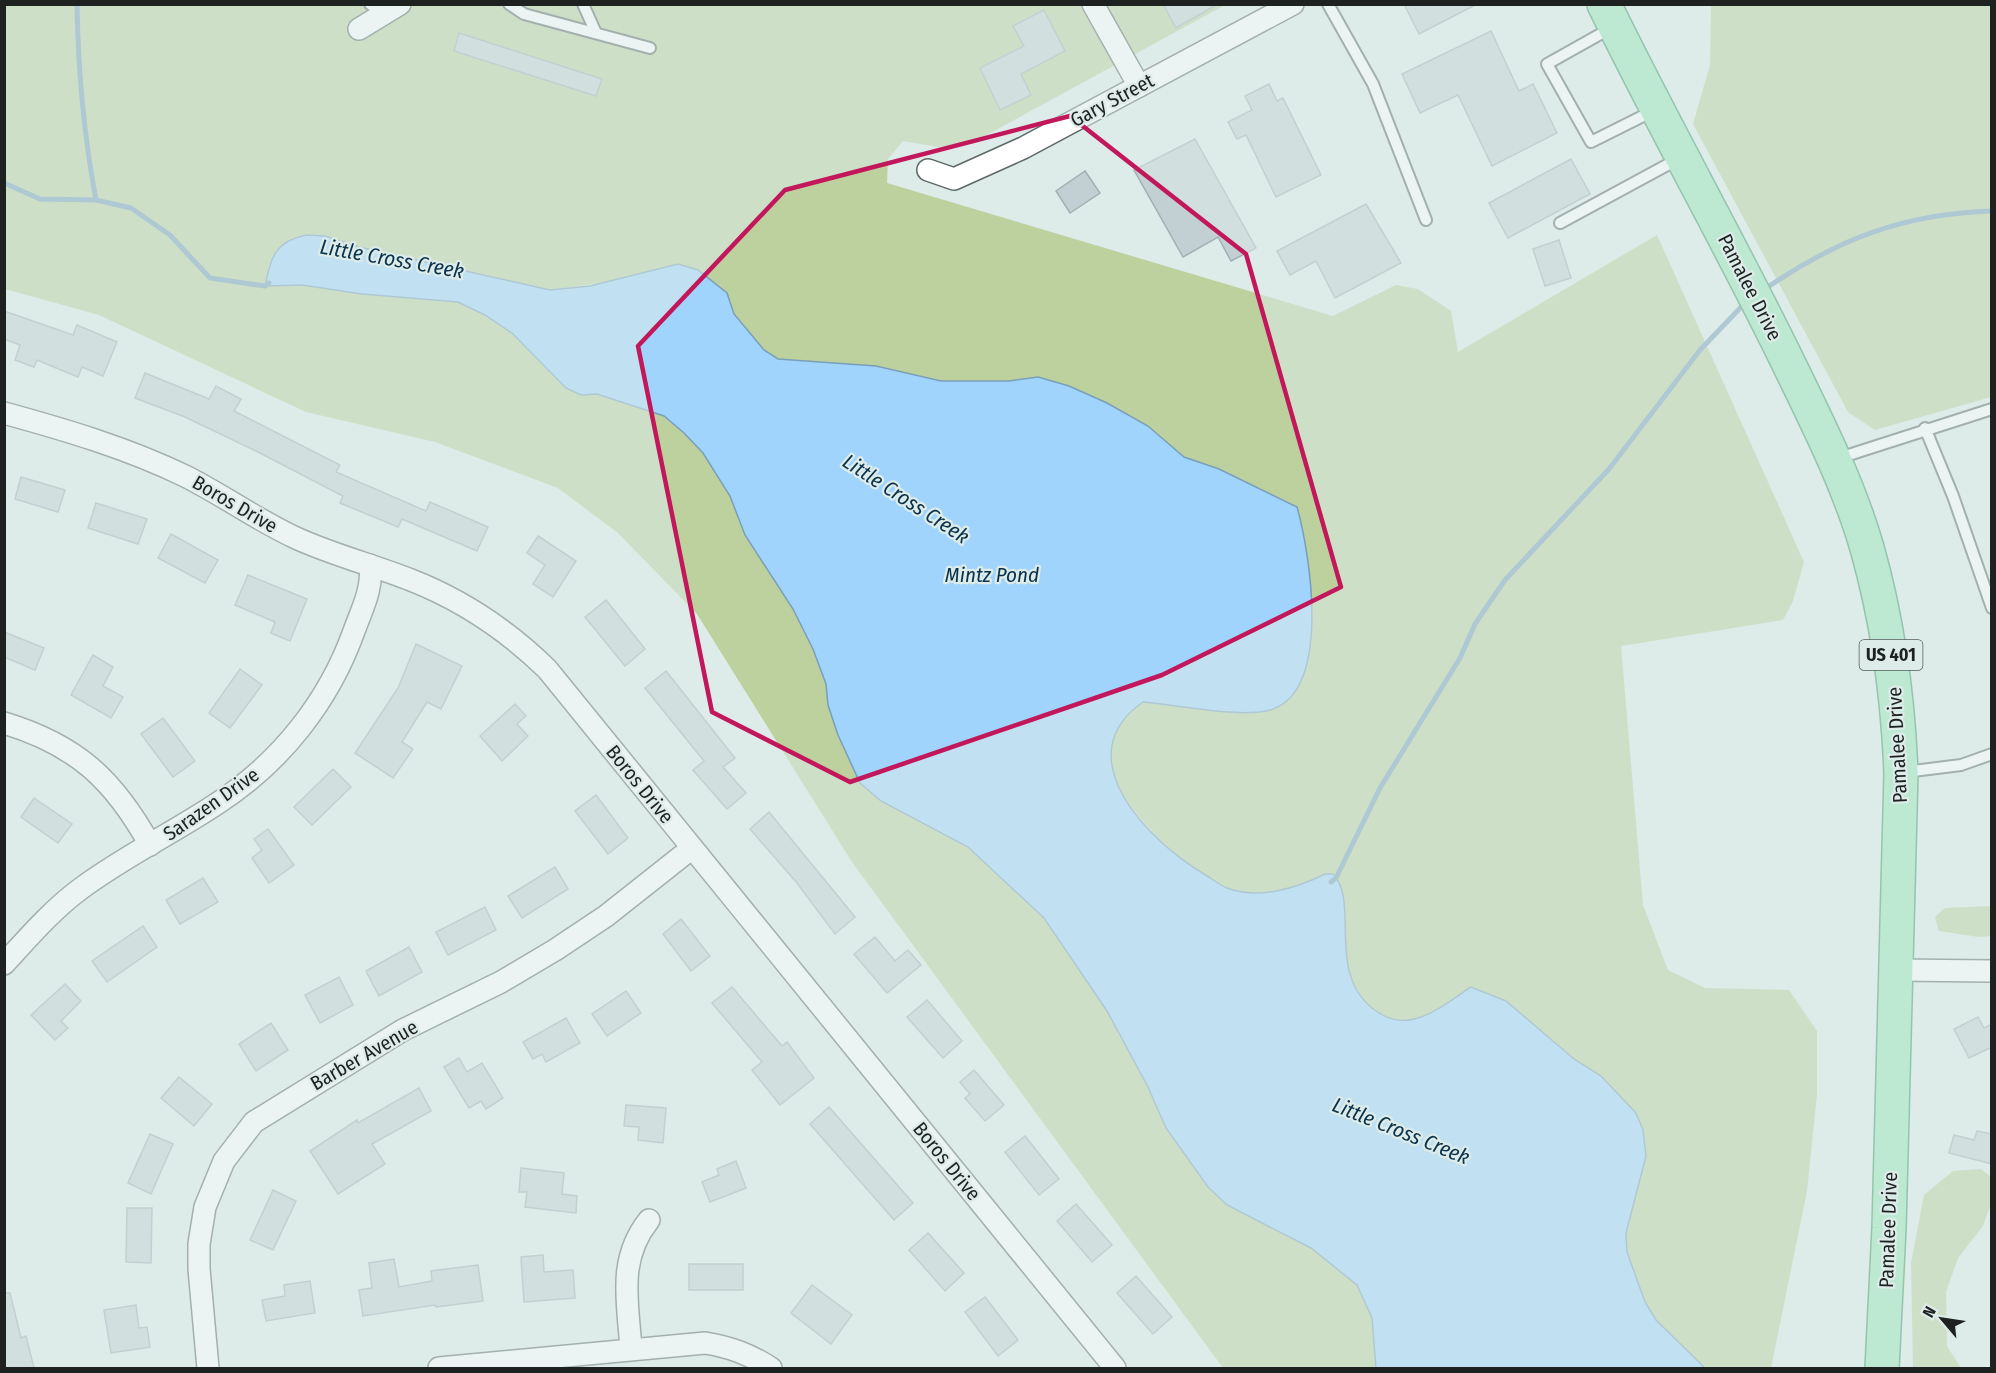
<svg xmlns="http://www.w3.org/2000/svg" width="1996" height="1373" font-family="'Fira Sans Condensed',sans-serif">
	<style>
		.green { fill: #bdd19e }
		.water { fill: #a1d4fc; stroke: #799fba; stroke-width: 1.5 }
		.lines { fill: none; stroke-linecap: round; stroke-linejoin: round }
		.stream { stroke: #799fba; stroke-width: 5 }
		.building { fill: #c3d0d3; stroke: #a3b0b3; stroke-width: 1.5 }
		.lane-casing { stroke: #5c6866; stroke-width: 14 }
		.street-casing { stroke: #5c6866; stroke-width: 24 }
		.primary-casing { stroke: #3f9665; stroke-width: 36 }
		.lane { stroke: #fff; stroke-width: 10 }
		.street { stroke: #fff; stroke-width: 21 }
		.primary { stroke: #97e6b8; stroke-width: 33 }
		.marked { fill: none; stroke: #c2185b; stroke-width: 4.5; stroke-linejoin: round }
		.labels { text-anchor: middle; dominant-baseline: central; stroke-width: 4.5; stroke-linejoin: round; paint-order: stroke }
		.shield { fill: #ddebe9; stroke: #575e5d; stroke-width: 1.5 }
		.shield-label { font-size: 18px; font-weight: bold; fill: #1d2221 }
		.street-label { font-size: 20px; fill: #1d2221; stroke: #ddebe9 }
		.water-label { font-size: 21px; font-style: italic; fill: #09324c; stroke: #ddebe9 }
	</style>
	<rect width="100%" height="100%" fill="#ddebe9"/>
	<!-- green -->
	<g class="green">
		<path d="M4,5H1225L972,143L938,147L903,141L888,159L887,183L1333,316L1396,285L1418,289L1451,311L1458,352L1657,235L1804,562L1793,601L1783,620L1621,646L1643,905L1668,970L1705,988L1789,990L1817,1031V1094L1807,1191L1771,1368H1705L1656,1320L1645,1302L1627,1252L1626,1233L1646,1156L1643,1130L1601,1076L1574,1059L1506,1001L1472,987L1419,1021L1400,1020L1380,1015L1365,1002L1353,982L1346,963L1342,895L1325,874C1297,888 1259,900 1227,888C1204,879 1182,860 1164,843C1123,804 1079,746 1143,702L1242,712L1297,507L1219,469L1184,457L1148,426L1069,386L1038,377L1009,381H941L876,366L778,359L764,350L734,314L727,293L698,270L550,290L359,247L325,236L269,265L266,286L302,285L362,294L458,302L485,315L513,334L566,388L581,395L597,394L665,416L684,433L703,453L730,496L745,535L793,609L813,649L826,684L828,705L838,735L860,783L968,847L1044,918L1107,1011L1148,1087L1166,1128L1227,1205L1311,1248L1357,1285L1372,1318L1376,1368H1223L852,862L697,614L618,533L558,488L435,442L306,412L99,315L5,289Z"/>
		<polygon points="1711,5 1991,5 1991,397 1875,430 1848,412 1693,124 1710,65"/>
		<polygon points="1991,906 1991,936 1979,937 1939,931 1935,917 1945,908"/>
		<polygon points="1981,1169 1991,1177 1991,1203 1983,1226 1958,1258 1946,1292 1947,1346 1961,1368 1913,1368 1911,1263 1924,1195 1953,1171"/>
	</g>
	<!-- water -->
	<path class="water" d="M307,235L325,236L359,247L550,290L590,286L678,264L698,270L727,293L734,314L764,350L778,359L876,366L941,381H1009L1038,377L1069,386L1107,403L1148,426L1184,457L1219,469L1297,507C1310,553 1334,697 1266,711C1233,717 1178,705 1143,702C1064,757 1150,842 1204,874C1211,878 1219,885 1227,888C1259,900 1297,888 1325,874H1333C1360,902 1326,970 1372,1008C1408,1038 1440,1007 1471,987L1506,1001L1574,1059L1601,1076L1636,1113L1643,1130L1646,1156L1626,1233L1627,1252L1645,1302L1656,1320L1705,1368H1376L1372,1318L1357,1285L1311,1248L1227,1205L1208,1187L1166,1128L1148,1087L1107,1011L1044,918L968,847L881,801L860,783L838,735L828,705L826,684L813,649L793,609L745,535L730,496L703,453L684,433L664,416L597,394L581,395L566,388L513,334L485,315L458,302L362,294L302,285L265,286C271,257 275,241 307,235Z"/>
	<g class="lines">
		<!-- stream -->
		<g class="stream">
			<path d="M77,4C78,69 84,136 96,200"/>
			<polyline points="4,183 40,199 96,200 131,208 170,235 210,278 265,286 269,283"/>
			<path d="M1765,289C1838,239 1902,214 1992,211"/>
			<polyline points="1331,882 1336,878 1380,788 1460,658 1475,624 1505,580 1609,469 1700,350 1745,303"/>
		</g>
	</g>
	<!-- building -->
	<g class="building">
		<polygon points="1163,4 1218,4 1176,28"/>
		<polygon points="1404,4 1477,4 1419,34"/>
		<polygon points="1044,10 1065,51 1021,74 1031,95 1000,110 980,68 1024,46 1013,26"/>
		<polygon points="1491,31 1519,91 1533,84 1557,133 1492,166 1458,95 1420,113 1402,74"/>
		<polygon points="459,33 602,79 596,96 454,51"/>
		<polygon points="1269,84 1277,101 1283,98 1321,175 1276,197 1246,135 1237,139 1228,122 1252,110 1245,96"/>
		<polygon points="1195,139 1256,248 1231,261 1218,237 1183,257 1134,170"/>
		<polygon points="1571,159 1590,194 1508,238 1489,203"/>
		<polygon points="1085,171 1100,193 1070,213 1056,191"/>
		<polygon points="1366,204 1401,263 1335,298 1316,261 1290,275 1277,251"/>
		<polygon points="1559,240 1571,278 1545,286 1533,249"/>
		<polygon points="4,311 73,335 77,325 117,342 103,376 82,367 78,377 37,360 34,367 15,360 20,345 4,339"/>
		<polygon points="145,373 209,399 216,386 241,399 234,411 340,465 336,472 426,511 430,502 488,527 477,551 402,519 398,527 340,503 343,496 256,451 185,417 135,398"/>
		<polygon points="21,477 65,490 58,512 15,499"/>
		<polygon points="96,503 147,519 138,544 88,528"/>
		<polygon points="171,534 218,560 205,583 158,558"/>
		<polygon points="538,536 576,561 553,597 533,584 545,565 527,553"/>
		<polygon points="248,575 307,599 290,641 271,633 275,622 235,605"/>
		<polygon points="606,600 645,649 625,666 585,617"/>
		<polygon points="4,632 44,648 35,670 4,657"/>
		<polygon points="416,644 462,666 441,709 427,702 402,742 413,749 393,778 355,753 398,688"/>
		<polygon points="93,655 113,667 103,686 123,697 111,718 71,695"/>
		<polygon points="240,669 262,685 230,728 209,713"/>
		<polygon points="666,671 735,758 723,767 746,793 727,809 693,770 704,761 645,688"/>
		<polygon points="515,704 526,716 517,724 528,736 502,761 480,736"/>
		<polygon points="163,718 195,761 173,777 141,734"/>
		<polygon points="333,769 351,787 312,825 294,807"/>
		<polygon points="596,795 628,838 608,854 575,811"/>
		<polygon points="34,798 72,824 58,843 21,817"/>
		<polygon points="769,812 855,917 835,934 797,883 750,829"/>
		<polygon points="268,829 294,865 269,883 252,858 262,850 254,839"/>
		<polygon points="555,867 568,889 522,918 508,896"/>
		<polygon points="203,878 218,902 180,924 166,900"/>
		<polygon points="485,907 496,930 448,955 436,932"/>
		<polygon points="681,919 710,956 691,971 663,934"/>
		<polygon points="143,926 157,947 107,982 92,961"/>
		<polygon points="875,937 895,961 908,950 921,965 887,993 854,954"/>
		<polygon points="409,947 422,972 379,996 366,971"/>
		<polygon points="339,977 353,1005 320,1023 305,995"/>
		<polygon points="65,984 81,1001 61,1021 68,1028 55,1040 31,1015"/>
		<polygon points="732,987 782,1046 787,1042 814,1078 780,1105 752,1070 762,1062 712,1003"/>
		<polygon points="626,991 641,1013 607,1036 592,1014"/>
		<polygon points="927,1000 962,1041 943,1058 907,1017"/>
		<polygon points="1978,1017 1984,1028 1992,1024 1992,1047 1969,1058 1954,1029"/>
		<polygon points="566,1018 580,1043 546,1062 542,1054 533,1059 523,1042"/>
		<polygon points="271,1023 288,1050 256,1071 239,1044"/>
		<polygon points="459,1058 467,1072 482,1063 503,1098 486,1109 481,1101 469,1108 444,1067"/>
		<polygon points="974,1070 1004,1105 985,1121 965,1098 970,1094 960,1082"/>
		<polygon points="179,1077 212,1104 194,1126 161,1098"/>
		<polygon points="419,1088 431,1111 372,1144 385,1164 338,1194 310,1151 357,1120 358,1123"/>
		<polygon points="626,1105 666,1108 663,1143 638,1140 639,1127 624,1126"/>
		<polygon points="829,1107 913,1203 894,1220 810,1124"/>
		<polygon points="1977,1131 1992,1134 1992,1164 1949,1153 1954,1135 1974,1140"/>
		<polygon points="150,1134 173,1144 151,1194 128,1183"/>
		<polygon points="1025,1136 1059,1179 1039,1195 1005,1152"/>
		<polygon points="736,1161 746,1188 710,1202 702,1182 719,1175 717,1169"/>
		<polygon points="521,1168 564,1173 562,1194 577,1196 576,1213 525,1207 527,1192 519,1192"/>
		<polygon points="273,1190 296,1201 273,1250 250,1240"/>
		<polygon points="1076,1204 1112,1245 1092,1262 1057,1221"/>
		<polygon points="127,1208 152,1208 151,1263 126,1262"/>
		<polygon points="928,1233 964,1273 945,1291 909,1250"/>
		<polygon points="543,1255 544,1272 573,1270 575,1298 524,1302 521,1257"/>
		<polygon points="394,1259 399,1287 432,1281 431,1271 478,1265 483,1301 436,1307 435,1305 363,1316 359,1290 372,1288 369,1263"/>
		<rect x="689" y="1264" width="54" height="26"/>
		<polygon points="1136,1276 1172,1317 1153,1334 1117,1293"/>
		<polygon points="310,1281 315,1313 266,1321 262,1300 285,1296 284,1285"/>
		<polygon points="812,1285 852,1315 831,1344 791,1313"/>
		<polygon points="4,1293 10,1293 21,1338 26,1336 34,1368 4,1368"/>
		<polygon points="985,1297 1018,1340 998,1356 965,1312"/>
		<polygon points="136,1305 139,1328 147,1327 150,1347 111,1353 104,1310"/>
	</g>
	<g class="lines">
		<!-- lane casing -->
		<g class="lane-casing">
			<g id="lane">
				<polyline points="370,4 383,14"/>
				<polyline points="509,4 524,14 650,48"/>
				<polyline points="583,4 596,33"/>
				<polyline points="1328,4 1373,84 1426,220"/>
				<polyline points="1613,27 1547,64 1591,142 1655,110"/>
				<polyline points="1560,223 1680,158"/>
				<polyline points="1925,428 1953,496 1992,608"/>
				<polyline points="1836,459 1992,409"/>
				<polyline points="1905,772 1961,765 1992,754"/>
			</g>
		</g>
		<!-- street casing -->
		<g class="street-casing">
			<g id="street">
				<polyline points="1093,4 1139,86"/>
				<polyline points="359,29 400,4"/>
				<polyline points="928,170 954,179 1023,148 1293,4"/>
				<path d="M4,413C66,430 127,448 185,476C223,495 257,520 296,538C333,555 373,565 411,580C462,600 508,631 547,669L1115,1368"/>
				<path d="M4,723C77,745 114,780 150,845"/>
				<path d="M4,964C28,938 51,911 79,890C123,857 173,833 218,803C281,762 329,701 354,631C362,609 373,589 370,565"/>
				<polyline points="1896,970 1992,971"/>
				<path d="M631,1349C628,1302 617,1260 649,1220"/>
				<polyline points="208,1368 199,1269 199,1244 205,1207 224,1161 254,1122 403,1030 501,982 555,950 606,916 692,848"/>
				<path d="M439,1368L705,1343C730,1347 749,1354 771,1368"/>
			</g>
		</g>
		<!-- primary casing -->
		<g class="primary-casing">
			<path id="primary" d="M1604,4C1662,123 1727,238 1785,356C1815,418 1848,482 1867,548C1888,622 1898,697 1901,773L1889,1228L1882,1368"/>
		</g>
		<!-- lane -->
		<use href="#lane" class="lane"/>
		<!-- street -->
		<use href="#street" class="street"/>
		<!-- primary -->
		<use href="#primary" class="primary"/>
	</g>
	<!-- marked area -->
	<path d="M0 0H1996V1373H0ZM1070,116L1246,254L1341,587L1162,675L850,782L712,712L638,346L785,190Z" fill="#ddebe9" fill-opacity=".55" fill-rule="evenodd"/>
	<path class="marked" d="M1070,116L1246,254L1341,587L1162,675L850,782L712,712L638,346L785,190Z"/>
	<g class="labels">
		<!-- shield labels -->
		<rect class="shield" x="1859.5" y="640" width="63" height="30" rx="4.5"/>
		<g class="shield-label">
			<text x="1891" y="655">US 401</text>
		</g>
		<!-- street labels -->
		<g class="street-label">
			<text transform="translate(1112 100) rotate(-28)">Gary Street</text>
			<text transform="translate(1750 287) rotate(63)">Pamalee Drive</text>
			<text transform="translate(235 504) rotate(30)">Boros Drive</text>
			<text transform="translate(1897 745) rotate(-93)">Pamalee Drive</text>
			<text transform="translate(640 784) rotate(51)">Boros Drive</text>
			<text transform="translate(211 804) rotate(-35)">Sarazen Drive</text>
			<text transform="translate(364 1055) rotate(-30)">Barber Avenue</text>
			<text transform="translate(947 1161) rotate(51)">Boros Drive</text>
			<text transform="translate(1888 1230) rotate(-88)">Pamalee Drive</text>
		</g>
		<!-- water labels -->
		<g class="water-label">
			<text transform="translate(392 259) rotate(10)">Little Cross Creek</text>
			<text transform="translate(906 499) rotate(33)">Little Cross Creek</text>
			<text x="992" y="575">Mintz Pond</text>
			<text transform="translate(1401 1131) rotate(22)">Little Cross Creek</text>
		</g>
	</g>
	<!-- border -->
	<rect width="1996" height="1373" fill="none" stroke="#1d2221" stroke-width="12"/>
	<!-- north arrow -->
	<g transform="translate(1942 1319) rotate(299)" stroke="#ddebe9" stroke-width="4.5" paint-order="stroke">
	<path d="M0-4.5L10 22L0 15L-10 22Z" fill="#1d2221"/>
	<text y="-9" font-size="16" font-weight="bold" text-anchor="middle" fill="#1d2221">N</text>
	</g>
</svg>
